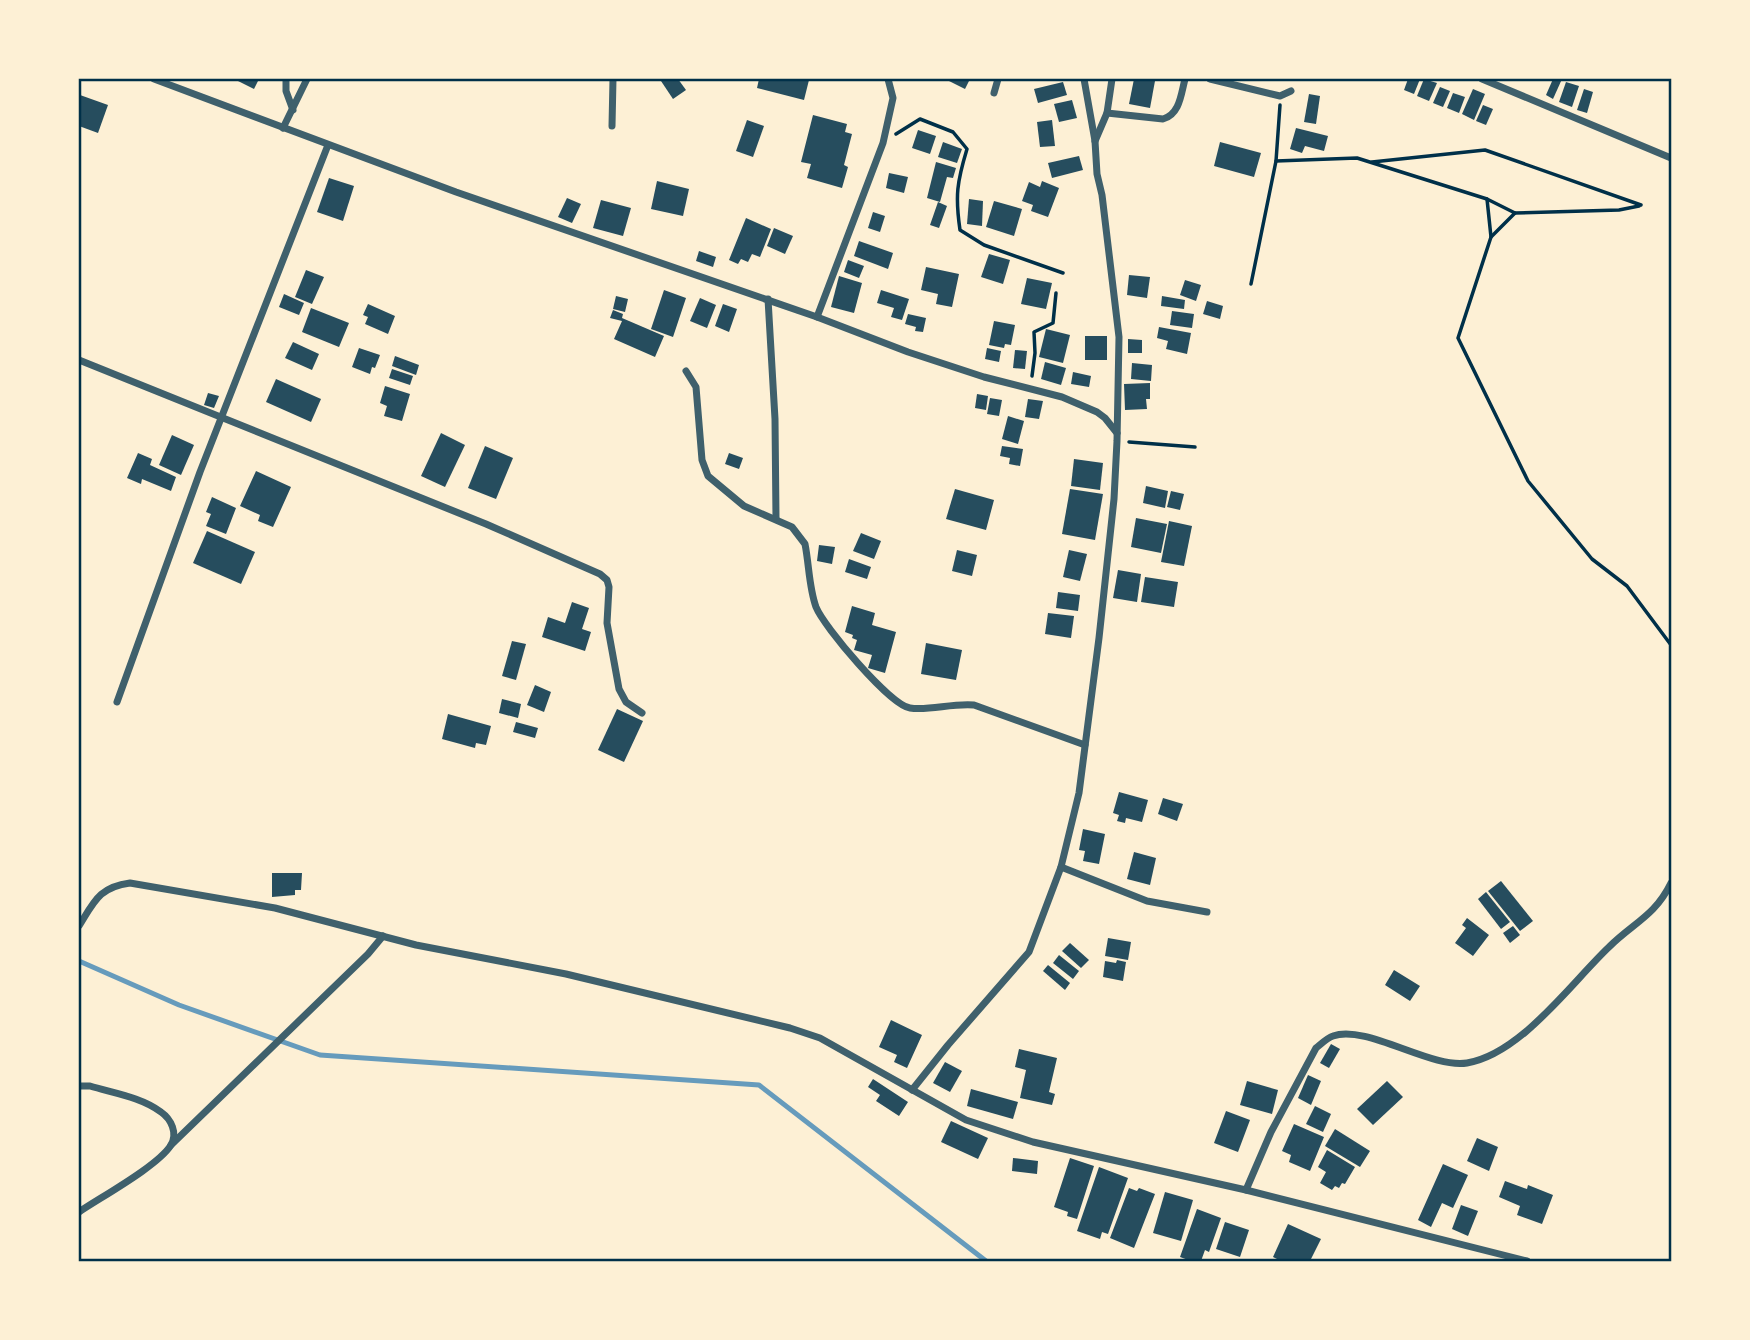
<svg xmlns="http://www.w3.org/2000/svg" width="1750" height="1340" font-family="'Varela Round',sans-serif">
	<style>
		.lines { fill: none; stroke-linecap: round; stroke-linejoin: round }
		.stream { stroke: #669bbc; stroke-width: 5 }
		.building { fill: #264d5e }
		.path { stroke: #003049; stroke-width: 3.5 }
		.minor { stroke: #3f606c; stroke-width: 7 }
		.neatline { fill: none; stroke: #003049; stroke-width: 2.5 }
	</style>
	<rect width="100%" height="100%" fill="#fdf0d5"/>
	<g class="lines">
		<!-- stream -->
		<polyline class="stream" points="79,961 179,1005 320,1055 759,1085 986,1261"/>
	</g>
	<!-- building -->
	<g class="building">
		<polygon points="234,79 259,79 254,89"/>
		<polygon points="664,79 678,79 686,90 673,99 661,81"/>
		<polygon points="759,79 803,79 809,80 804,100 757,88"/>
		<polygon points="945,79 970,79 965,89"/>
		<polygon points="1134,79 1155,81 1150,108 1129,104"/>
		<polygon points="1408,79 1420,79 1414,94 1404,90"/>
		<polygon points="1424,79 1437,83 1429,101 1417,96"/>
		<polygon points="1553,79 1562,79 1553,99 1546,95"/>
		<polygon points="1063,82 1067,95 1038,103 1034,89"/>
		<polygon points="1566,82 1579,86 1572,107 1559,102"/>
		<polygon points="1440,87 1450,91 1443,107 1433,103"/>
		<polygon points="1473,89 1485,94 1474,120 1462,114"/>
		<polygon points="1584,89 1593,92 1587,113 1577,110"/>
		<polygon points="1453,93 1465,97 1459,113 1447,108"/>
		<polygon points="1309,94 1320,96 1316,124 1304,122"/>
		<polygon points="80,95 108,105 98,133 79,126"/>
		<polygon points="1072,100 1077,118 1059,122 1054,104"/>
		<polygon points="1483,105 1493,109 1486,125 1476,121"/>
		<polygon points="813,115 847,124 845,132 852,134 844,165 848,167 842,188 807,178 811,164 801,162"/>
		<polygon points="747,120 764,126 753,157 736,151"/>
		<polygon points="1052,120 1055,146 1040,147 1037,122"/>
		<polygon points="1296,128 1328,136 1324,151 1305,146 1302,153 1290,149"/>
		<polygon points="918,130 936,136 930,154 912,148"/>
		<polygon points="943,142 962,149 957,163 938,157"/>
		<polygon points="1220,142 1261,153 1254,177 1214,166"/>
		<polygon points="1079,156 1083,170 1052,178 1048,163"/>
		<polygon points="936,162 956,168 953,178 947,177 940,202 927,198"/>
		<polygon points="889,173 908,177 904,193 886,188"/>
		<polygon points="329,178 354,186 343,221 317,212"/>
		<polygon points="657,181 689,189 683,216 651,209"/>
		<polygon points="1042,181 1059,188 1048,217 1031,211 1033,205 1022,201 1029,182 1040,187"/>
		<polygon points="567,198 581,204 572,223 558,217"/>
		<polygon points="969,199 983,201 982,226 967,224"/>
		<polygon points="601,200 631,208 623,236 593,228"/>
		<polygon points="994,201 1022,209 1014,236 986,227"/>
		<polygon points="938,202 947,206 939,228 930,225"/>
		<polygon points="873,212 885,216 880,232 868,228"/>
		<polygon points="746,218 771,229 760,257 752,254 748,262 741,259 738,264 729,260"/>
		<polygon points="774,228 793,236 785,254 767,246"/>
		<polygon points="859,241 893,253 888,269 854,256"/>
		<polygon points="699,251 716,257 713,267 696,261"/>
		<polygon points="989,254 1010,260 1003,284 981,277"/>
		<polygon points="848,260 864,266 859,278 844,272"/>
		<polygon points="926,267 959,274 952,307 936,304 938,294 921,290"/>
		<polygon points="306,270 324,277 312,304 295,297"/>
		<polygon points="1129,275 1150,277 1147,298 1127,295"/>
		<polygon points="839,276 862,283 854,313 831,307"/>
		<polygon points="1027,278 1052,283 1046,309 1021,304"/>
		<polygon points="1185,280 1201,285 1196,301 1180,295"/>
		<polygon points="664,290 686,298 673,337 651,329"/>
		<polygon points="881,290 909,299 902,320 891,317 894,308 877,303"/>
		<polygon points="284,294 304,303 299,315 279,307"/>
		<polygon points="616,296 628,299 625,312 613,309"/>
		<polygon points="1162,296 1185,300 1184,309 1161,306"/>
		<polygon points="700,298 716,305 707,328 690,321"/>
		<polygon points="1207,301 1223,306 1220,319 1203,314"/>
		<polygon points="368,304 395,316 388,334 365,324 368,317 363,315"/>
		<polygon points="723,304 737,309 729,332 715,326"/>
		<polygon points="311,308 349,323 339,347 302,332"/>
		<polygon points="613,310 623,314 622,318 664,336 655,357 614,339 622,321 610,318"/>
		<polygon points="1172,311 1194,314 1192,328 1170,325"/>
		<polygon points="908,314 926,318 923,332 915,331 916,327 905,324"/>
		<polygon points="994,321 1015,325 1011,345 1005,344 1004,348 989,345"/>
		<polygon points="1159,327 1191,333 1187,354 1166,349 1168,341 1157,338"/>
		<polygon points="1046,329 1070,335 1063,363 1039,357"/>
		<rect x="1085" y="336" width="22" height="24"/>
		<polygon points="1128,339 1142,340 1142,353 1128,353"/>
		<polygon points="293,342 319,354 312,370 285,358"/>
		<polygon points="359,348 380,355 375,368 372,367 370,374 352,367"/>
		<polygon points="987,348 1001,351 999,362 985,359"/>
		<polygon points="1015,350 1027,351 1025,369 1013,368"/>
		<polygon points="395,356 419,365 416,375 392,366"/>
		<polygon points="1045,362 1066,368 1061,385 1041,379"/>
		<polygon points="1132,363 1152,365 1151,381 1131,379"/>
		<polygon points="392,369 413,376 410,385 389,378"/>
		<polygon points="1073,372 1091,376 1089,387 1071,384"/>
		<polygon points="276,379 321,399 311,422 266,402"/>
		<polygon points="1150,383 1150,399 1146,399 1147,409 1125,410 1124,384"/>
		<polygon points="385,386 410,394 402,421 384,416 387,406 380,403"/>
		<polygon points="208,393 219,396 214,408 204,405"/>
		<polygon points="977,394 988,396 986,410 975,408"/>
		<polygon points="990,398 1002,400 999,416 987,414"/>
		<polygon points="1028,399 1043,401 1039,419 1025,417"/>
		<polygon points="1008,416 1024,421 1018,444 1002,439"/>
		<polygon points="441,433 465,445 445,487 421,476"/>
		<polygon points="172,435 194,445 181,475 159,465"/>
		<polygon points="485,446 513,458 496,499 468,488"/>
		<polygon points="1002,446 1023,449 1020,466 1009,464 1010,458 1000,456"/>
		<polygon points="138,453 152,459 150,465 176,477 171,491 142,479 141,484 127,478"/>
		<polygon points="729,453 743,458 739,469 725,464"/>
		<polygon points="1074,459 1103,463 1100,490 1071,486"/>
		<polygon points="256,471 291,487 273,527 258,521 260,515 240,506"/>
		<polygon points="1146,486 1168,491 1165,508 1143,503"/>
		<polygon points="955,489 994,500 986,530 946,519"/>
		<polygon points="1070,489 1103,494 1095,540 1062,534"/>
		<polygon points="1171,491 1184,494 1180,510 1167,507"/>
		<polygon points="212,497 236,508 226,534 206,526 211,514 206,512"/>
		<polygon points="1136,518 1167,524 1161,553 1131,547"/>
		<polygon points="1169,521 1192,526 1184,566 1161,562"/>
		<polygon points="207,531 255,552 241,584 193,563"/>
		<polygon points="861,533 881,541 874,559 853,551"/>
		<polygon points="819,545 835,547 832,564 817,561"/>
		<polygon points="957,550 977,555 972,576 952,571"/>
		<polygon points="1069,550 1087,554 1080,581 1063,577"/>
		<polygon points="849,559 871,567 867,579 845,572"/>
		<polygon points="1118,570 1141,574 1137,602 1113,598"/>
		<polygon points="1145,577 1178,582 1174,607 1141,602"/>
		<polygon points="1058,592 1080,595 1078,611 1056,608"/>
		<polygon points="572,602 589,608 582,629 591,632 585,651 542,637 548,617 565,623"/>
		<polygon points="852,606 875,613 872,625 896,632 885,673 868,668 872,655 854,650 857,640 852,638 853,635 845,632"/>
		<polygon points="1048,613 1074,616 1071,638 1045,634"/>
		<polygon points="512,641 526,644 516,680 502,676"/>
		<polygon points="926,643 962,650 956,680 921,674"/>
		<polygon points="535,685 551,692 544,712 527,705"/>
		<polygon points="502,699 521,704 518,718 499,713"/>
		<polygon points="617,709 643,721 624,762 598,750"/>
		<polygon points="448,714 491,726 486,745 476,743 475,748 442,739"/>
		<polygon points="516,722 538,728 535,738 513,732"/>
		<polygon points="1119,792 1148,800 1142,822 1126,818 1125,823 1117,821 1119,815 1113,813"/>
		<polygon points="1163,798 1183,804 1177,821 1158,814"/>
		<polygon points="1083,829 1105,834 1099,864 1083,861 1085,851 1079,850"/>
		<polygon points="1134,852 1156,858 1150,885 1127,879"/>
		<polygon points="272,873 302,873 301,890 295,890 295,895 272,897"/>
		<polygon points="1501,881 1533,921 1520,931 1488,891"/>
		<polygon points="1486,892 1510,922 1501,929 1478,899"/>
		<polygon points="1467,918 1489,935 1473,956 1455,943 1466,928 1462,925"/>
		<polygon points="1513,926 1520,935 1510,943 1503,933"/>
		<polygon points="1108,938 1131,942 1128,960 1105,956"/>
		<polygon points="1070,943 1089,960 1081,968 1062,951"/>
		<polygon points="1059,955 1079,971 1073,979 1053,963"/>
		<polygon points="1117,960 1126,962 1123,981 1103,977 1105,961 1116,963"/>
		<polygon points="1048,965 1070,983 1065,990 1043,971"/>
		<polygon points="1394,970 1420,986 1410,1001 1385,985"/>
		<polygon points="891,1020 922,1035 907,1068 894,1062 897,1055 879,1047"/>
		<polygon points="1331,1044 1340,1049 1329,1068 1320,1063"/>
		<polygon points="1019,1049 1057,1058 1049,1092 1055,1094 1052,1105 1020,1098 1026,1070 1015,1067"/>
		<polygon points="945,1062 962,1071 950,1092 933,1083"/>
		<polygon points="1308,1075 1321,1081 1311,1105 1298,1098"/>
		<polygon points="873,1079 908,1102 899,1116 876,1101 880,1095 868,1087"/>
		<polygon points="1247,1081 1278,1090 1272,1114 1240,1105"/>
		<polygon points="1387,1081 1403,1097 1373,1125 1357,1109"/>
		<polygon points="971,1089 1018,1102 1013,1119 967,1106"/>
		<polygon points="1315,1106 1331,1114 1323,1132 1306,1124"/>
		<polygon points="1226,1111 1250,1120 1238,1152 1214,1143"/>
		<polygon points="951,1121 988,1138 978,1159 941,1142"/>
		<polygon points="1294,1124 1324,1137 1310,1171 1289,1162 1291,1155 1282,1151"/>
		<polygon points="1335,1129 1370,1151 1360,1167 1325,1146"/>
		<polygon points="1477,1138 1498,1147 1489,1171 1467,1161"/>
		<polygon points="1327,1150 1355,1167 1345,1184 1342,1183 1339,1188 1335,1186 1332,1190 1320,1183 1326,1172 1318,1167"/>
		<polygon points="1013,1158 1038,1161 1037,1174 1012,1171"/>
		<polygon points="1070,1158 1094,1166 1077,1219 1067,1216 1068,1212 1054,1207"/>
		<polygon points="1443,1164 1468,1175 1453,1208 1442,1203 1431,1227 1418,1220"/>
		<polygon points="1099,1167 1128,1178 1108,1234 1102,1232 1100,1239 1077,1231"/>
		<polygon points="1505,1181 1527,1189 1528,1185 1553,1195 1542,1224 1517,1215 1520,1206 1499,1197"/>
		<polygon points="1129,1188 1137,1191 1139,1188 1155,1194 1134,1248 1110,1238"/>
		<polygon points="1165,1192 1193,1200 1181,1241 1153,1233"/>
		<polygon points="1461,1205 1478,1211 1468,1236 1452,1229"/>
		<polygon points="1197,1209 1221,1218 1209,1252 1205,1250 1201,1261 1191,1261 1180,1257"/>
		<polygon points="1225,1222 1249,1230 1240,1257 1216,1249"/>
		<polygon points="1288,1224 1321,1239 1310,1261 1281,1261 1273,1257"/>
	</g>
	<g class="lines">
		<!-- path -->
		<g class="path">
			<path d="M896,134L920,119L953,132L967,149C957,182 955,196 960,230L984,245L1063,273"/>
			<polyline points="1276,161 1357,158 1487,199 1515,213 1491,237"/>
			<polyline points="1372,162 1485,150 1641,205"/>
			<polyline points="1487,199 1491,237 1458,338 1528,481 1592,559 1627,586 1671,645"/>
			<polyline points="1515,213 1619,210 1639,206"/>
			<polyline points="1251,284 1276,161 1280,105"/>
			<polyline points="1032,376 1035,353 1034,332 1053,323 1056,293"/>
			<polyline points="1129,442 1195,447"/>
		</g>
		<!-- minor -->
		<g class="minor">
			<polyline points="154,79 456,192 817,317 908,352 984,377 1062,397 1097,412 1105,418 1117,433"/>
			<polyline points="286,79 286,91 293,110"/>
			<polyline points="1210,79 1280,96 1291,91"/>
			<polyline points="1482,79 1671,158"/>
			<polyline points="994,93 998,79"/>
			<path d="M1107,113L1163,119C1180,114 1181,94 1185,79"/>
			<polyline points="612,126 613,79"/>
			<polyline points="283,128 307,79"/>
			<polyline points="1095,141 1107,113 1112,79"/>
			<polyline points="768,299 775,419 776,518"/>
			<polyline points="817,317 883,143 893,98 888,79"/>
			<polyline points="79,360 486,524 600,574 607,580 609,587 607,623 619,689 626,702 642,713"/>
			<path d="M686,371L696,387L702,460L708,476L744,506L792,527L805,544C809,564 809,588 816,607C824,627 890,705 910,708C929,711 952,703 974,705L1085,745"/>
			<polyline points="117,702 200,472 328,145"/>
			<polyline points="1061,867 1147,901 1207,912"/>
			<path d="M79,926C94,902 99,887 130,883L275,908L416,945L566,974L790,1028L820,1038L966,1120L1033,1142L1246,1190L1527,1261"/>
			<path d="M79,1086H90C113,1093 141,1097 161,1112C171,1119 178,1133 171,1145C158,1166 101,1197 79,1212"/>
			<polyline points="912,1090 948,1045 1029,952 1061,867 1079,793 1099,638 1114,499 1117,441 1119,337 1102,195 1097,174 1095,141 1084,79"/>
			<polyline points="171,1145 368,954 383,936"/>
			<path d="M1246,1190L1271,1132L1316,1048C1321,1044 1327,1038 1333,1036C1366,1024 1431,1069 1467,1063C1521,1054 1571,983 1609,947C1633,923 1655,916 1671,883"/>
		</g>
	</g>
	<!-- border -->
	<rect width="1750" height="1340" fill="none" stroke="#fdf0d5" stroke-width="161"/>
	<rect x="80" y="80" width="1590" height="1180" class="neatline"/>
</svg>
